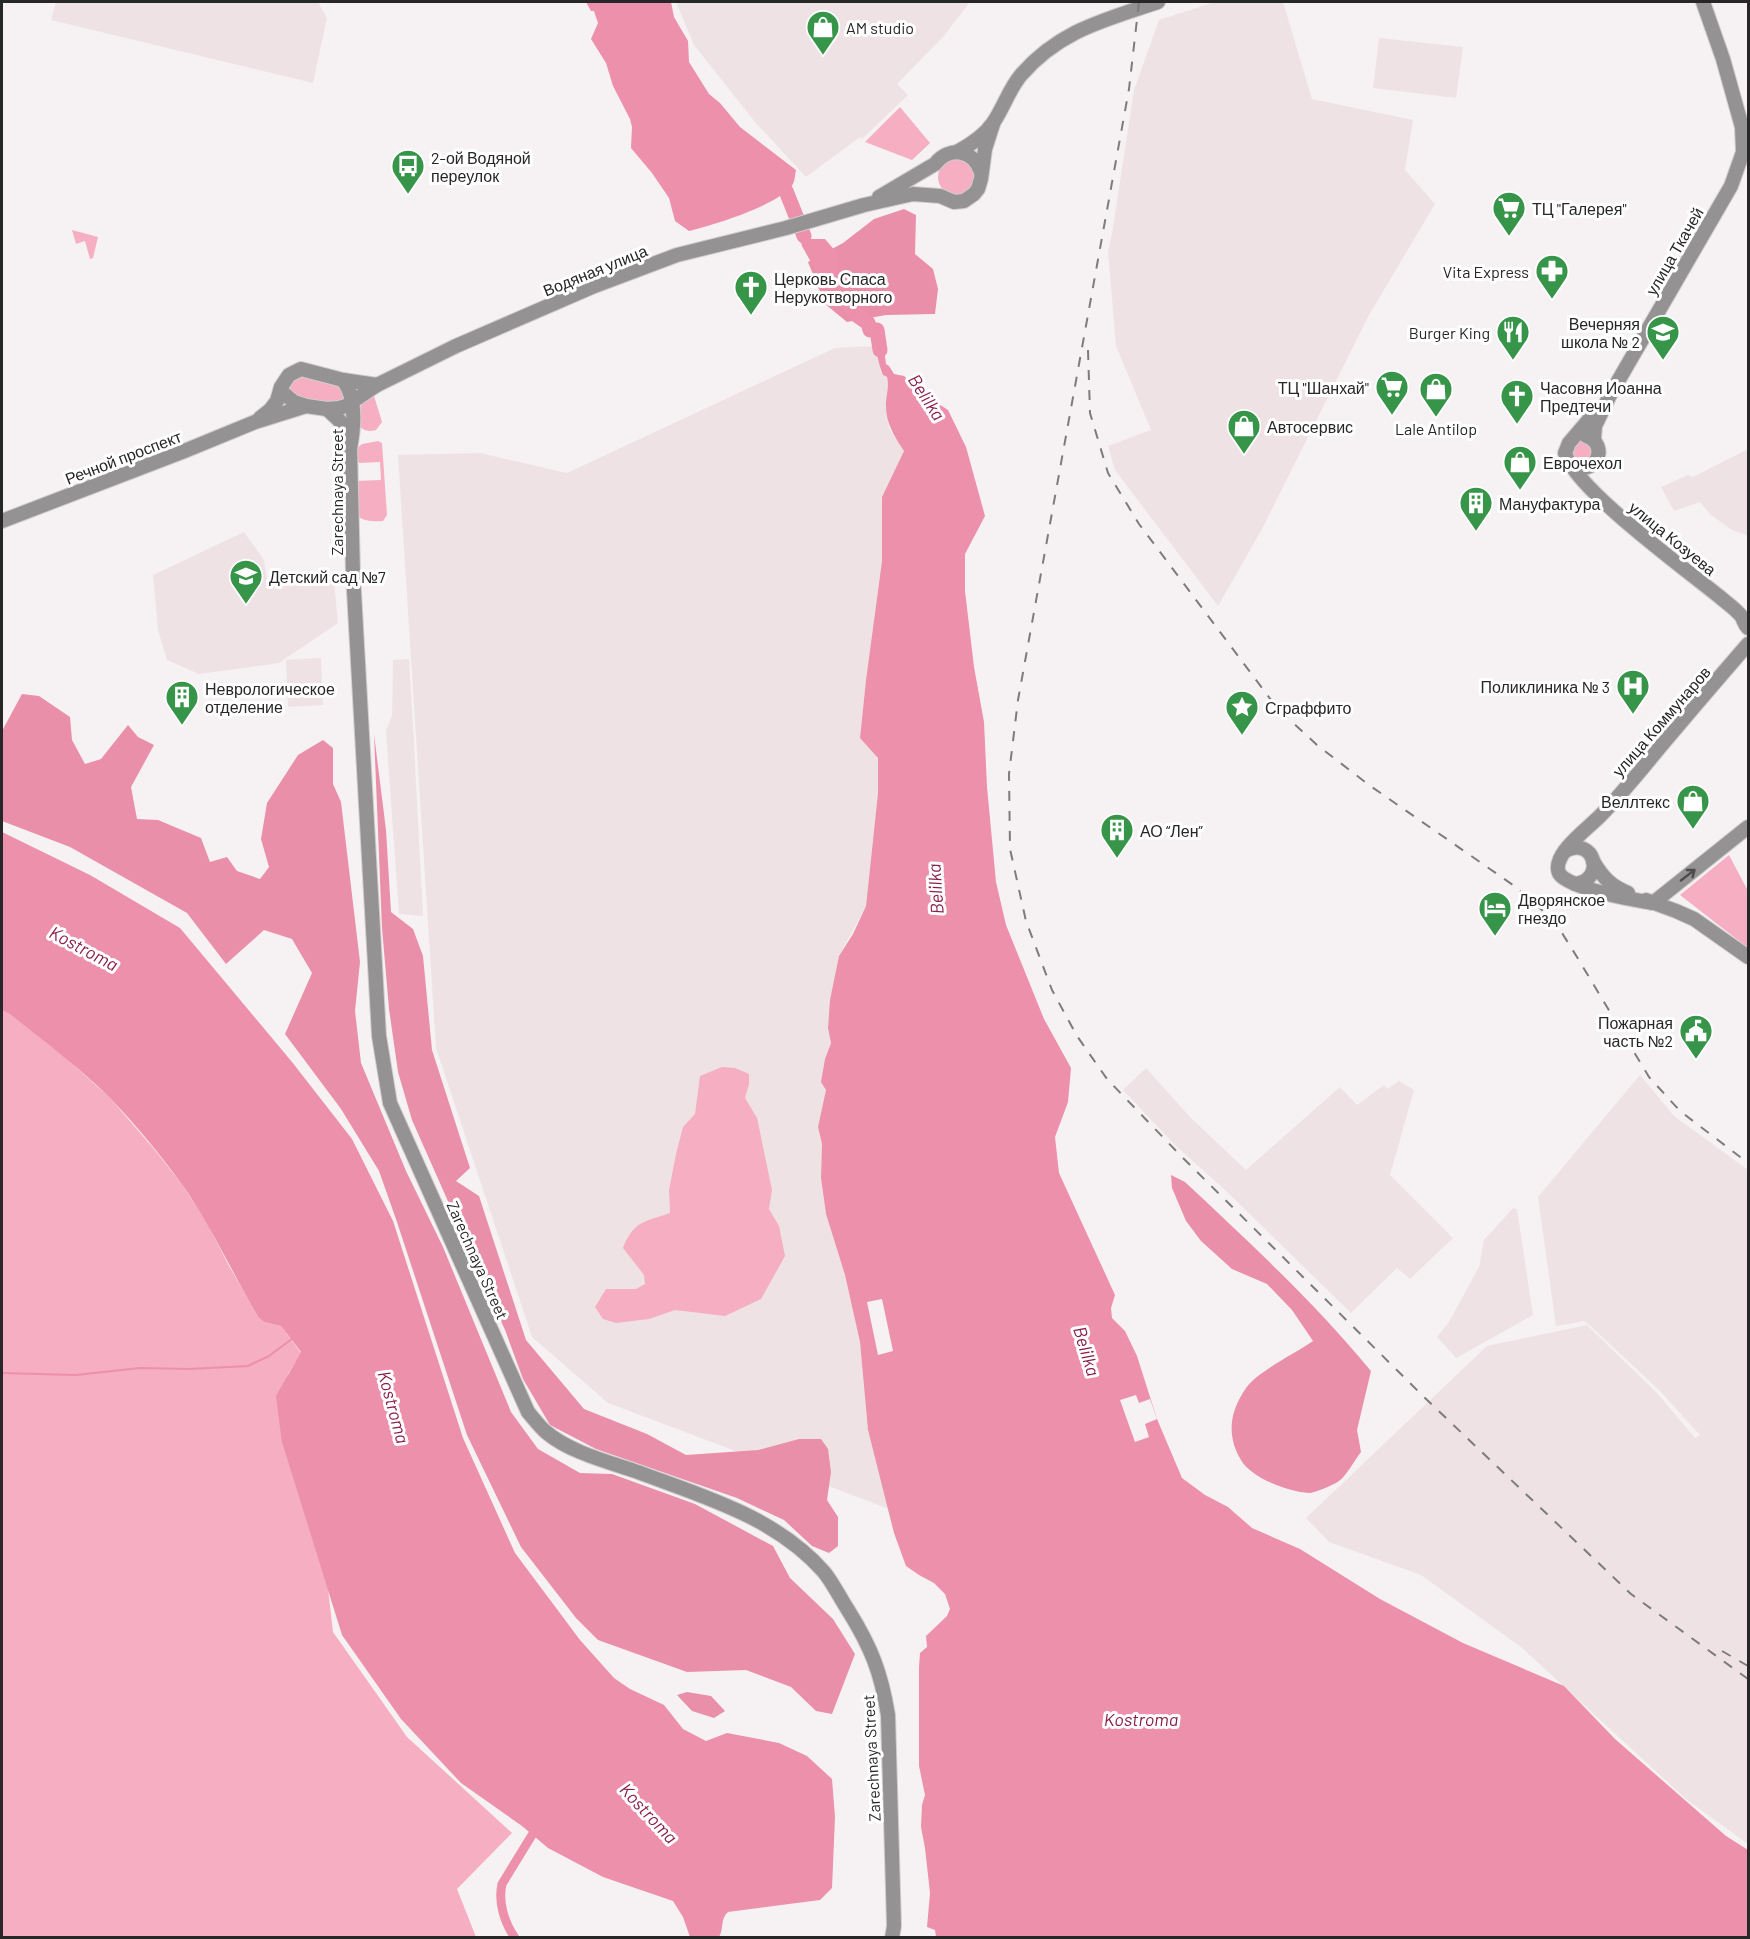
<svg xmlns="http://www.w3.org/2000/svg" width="1750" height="1939" font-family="Barlow,sans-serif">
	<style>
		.built { fill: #eee2e5 }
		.green { fill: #f5aec2 }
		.forest { fill: #ea8faa }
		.water { fill: #ec90ab }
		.pier { fill: #f6f2f3 }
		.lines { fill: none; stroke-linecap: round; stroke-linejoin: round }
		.stream { stroke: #ec90ab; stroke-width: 2 }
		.canal { stroke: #ec90ab; stroke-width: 9 }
		.river { stroke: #ec90ab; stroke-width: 15 }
		.secondary-casing { stroke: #d1cdce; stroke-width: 16 }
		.secondary { stroke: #949293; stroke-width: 14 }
		.rail { stroke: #7d7b7c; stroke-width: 2; stroke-dasharray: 10 10; stroke-linecap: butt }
		.oneway { stroke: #4e4c4d }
		.labels { text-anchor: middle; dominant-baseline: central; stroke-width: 6; stroke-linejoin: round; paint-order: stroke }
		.poi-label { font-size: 16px; fill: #282727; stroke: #fff; text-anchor: start }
		.street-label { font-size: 16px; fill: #282727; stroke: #fff }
		.water-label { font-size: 18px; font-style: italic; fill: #891e4a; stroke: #fff }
	</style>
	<rect width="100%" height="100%" fill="#f6f2f3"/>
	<!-- built -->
	<g class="built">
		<polygon points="56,2 318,2 327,18 313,83 51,20"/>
		<polygon points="676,2 969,2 967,6 943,37 897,84 908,95 862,139 860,137 806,177 755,122 694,45"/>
		<polygon points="1215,2 1283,2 1312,99 1413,120 1405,170 1435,204 1369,315 1262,529 1218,606 1115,470 1108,446 1151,430 1116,346 1108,251 1112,234 1134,90 1159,20"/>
		<polygon points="1379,38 1463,47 1456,98 1373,88"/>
		<polygon points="875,346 881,372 888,380 886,403 889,428 904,451 882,497 882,561 866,680 860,737 878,758 878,793 866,906 839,956 831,1000 828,1027 831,1043 825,1059 826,1090 818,1127 822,1144 821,1178 826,1214 845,1275 860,1342 868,1430 889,1509 608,1403 532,1337 436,1048 398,455 480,453 567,473 835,348"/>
		<polygon points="1748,449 1748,536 1732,530 1711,515 1700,502 1674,511 1661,487 1688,475 1693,477"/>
		<polygon points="244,532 264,560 268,587 334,582 338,623 279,663 199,674 167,660 158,630 153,575"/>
		<polygon points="321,658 323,705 288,707 286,660"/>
		<polygon points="409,659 413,726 423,916 399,914 386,731 392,716 393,660"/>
		<polygon points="1146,1068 1190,1117 1246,1170 1340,1087 1357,1105 1384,1085 1387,1089 1399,1081 1414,1090 1390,1175 1453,1238 1410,1279 1397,1268 1351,1313 1224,1189 1175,1145 1123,1090"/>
		<polygon points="1640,1075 1674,1116 1748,1170 1748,1844 1687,1800 1521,1647 1421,1575 1329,1542 1306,1518 1487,1346 1587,1325 1657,1393 1695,1438 1700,1435 1660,1391 1585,1321 1556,1326 1538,1197"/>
		<polygon points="1513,1208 1517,1209 1533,1315 1456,1358 1437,1337 1449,1322 1479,1267 1484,1240"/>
	</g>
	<!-- green -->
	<g class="green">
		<polygon points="900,107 930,143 912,160 865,142"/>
		<circle cx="956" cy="177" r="18"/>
		<polygon points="72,230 98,237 93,258 90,259 85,241 76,244"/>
		<polygon points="298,375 341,386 345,400 336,406 293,396 288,386"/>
		<path d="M374,396L382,422L376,430C368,432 364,431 358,425C358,410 359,402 374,396Z"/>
		<polygon points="1581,440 1593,447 1590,462 1575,463 1571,446"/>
		<path d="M378,441L382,443L387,515L383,521C348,523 355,509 355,481L381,480L380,462L359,463L355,455L356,449L362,444Z"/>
		<polygon points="1729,855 1748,891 1748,948 1680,895"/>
		<polygon points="2,1010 11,1015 66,1058 110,1098 154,1149 181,1183 206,1221 228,1264 259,1318 264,1322 281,1326 301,1353 288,1374 282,1443 328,1589 333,1632 407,1737 512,1833 457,1889 476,1937 2,1937"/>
		<path d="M722,1067L735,1068L749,1074V1084L745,1098L757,1118L772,1190L769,1209L779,1226L785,1256L761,1299L725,1316L675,1310L649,1319L616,1323L603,1319L595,1307L606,1289H636L645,1284L644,1275L623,1248C634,1220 645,1222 670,1213L669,1190L676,1154L683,1127L695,1114L700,1076Z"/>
	</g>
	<!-- forest -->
	<g class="forest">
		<polygon points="904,209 916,215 915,254 933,269 938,289 935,314 886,315 847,322 825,304 808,262 843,243 874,219"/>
		<polygon points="22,694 39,696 70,717 72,740 85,764 101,759 128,725 138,737 154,745 131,787 137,819 158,820 201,838 210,862 227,857 237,871 260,879 269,867 261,839 267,803 298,755 323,740 333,748 333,784 341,802 360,962 355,1011 361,1063 406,1171 443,1247 511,1412 538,1449 580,1473 612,1474 695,1504 773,1546 790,1578 833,1619 855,1654 832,1714 816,1711 791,1687 746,1670 687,1672 598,1640 576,1618 521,1547 467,1435 397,1222 379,1171 341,1109 285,1034 312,973 292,939 264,930 226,964 187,913 70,847 2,821 2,731"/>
		<polygon points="374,734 386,830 391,912 413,929 423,956 432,1050 470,1168 456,1181 479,1196 526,1340 584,1409 647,1434 686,1455 758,1450 799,1439 821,1439 828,1449 831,1472 827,1500 838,1517 838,1546 829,1553 812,1546 784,1520 737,1498 596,1449 550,1425 523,1379 505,1330 412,1120 398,1072 389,1009 382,928"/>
		<path d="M1171,1175L1185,1182C1250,1243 1314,1302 1371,1371L1357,1430L1361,1452C1354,1461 1347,1475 1339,1481C1334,1485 1314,1493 1309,1493C1289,1492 1251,1478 1241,1460C1226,1435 1230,1411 1246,1388C1258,1371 1296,1353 1313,1341L1292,1310L1267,1284L1232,1269L1201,1241L1186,1221L1172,1188Z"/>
		<polygon points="687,1692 711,1696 725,1711 714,1718 692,1711 677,1695"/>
	</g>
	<!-- water -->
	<g class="water">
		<path d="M586,2H671L674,17L688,41L689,62L709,94L720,103L740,127L796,170C795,174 795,180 793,184C780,205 713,225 689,231L675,221L669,198L652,173L631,148L632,127L630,119L613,86L606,63L591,39L598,23L594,11H591Z"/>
		<polygon points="802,233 811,239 825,239 837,253 839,275 853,300 858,316 837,303 825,280 817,273 802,246 799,234"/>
		<path d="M877,330L882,335L886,364L889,366L894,374L904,376L925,395L948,410L966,447L985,516L965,554V591L974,667L984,722L987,787L996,882L1006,925L1044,1019L1071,1068L1068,1102L1055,1137L1059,1173L1115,1295L1111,1308L1112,1318L1125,1331L1137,1356L1157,1419L1182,1478L1205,1495L1228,1507L1252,1528L1300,1549L1380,1599L1463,1643L1564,1686L1615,1739L1726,1836L1748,1850V1937H936L935,1930L927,1927L930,1893L925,1848L921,1827L922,1805L925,1795L919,1766V1667L920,1653L927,1647L926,1636L947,1616L950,1609L945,1594L934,1583L919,1575L906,1566L894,1533L868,1430L860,1342L845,1275L826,1214L821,1178L822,1144L818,1127L826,1090L821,1082L825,1059L831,1043L828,1028L830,1000L839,956L853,934L866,906L878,793V758L860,738L866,680L882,561V497L904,451C893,434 885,422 886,401C887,393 889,384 887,377L883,375C877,360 875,347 877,330Z"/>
		<path d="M2,832L90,875L180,928L292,1062L352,1139L393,1221L463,1438L515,1553L580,1640L614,1678L630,1689L664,1705L683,1729L706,1741L727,1733L779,1743L807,1756L832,1779L835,1817L832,1888L820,1900L728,1912C720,1919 724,1929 719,1937H690L683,1917L673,1901L603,1877L548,1848L522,1826L461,1783L401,1719L342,1635L282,1443L276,1396L301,1352L281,1326L264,1322L259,1318C232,1273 211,1225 181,1183C159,1153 135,1124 110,1098C80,1068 45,1042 11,1015L2,1010Z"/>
	</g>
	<!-- pier -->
	<g class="pier">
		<polygon points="882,1299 893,1351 878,1355 867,1302"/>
		<polygon points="1136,1395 1139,1403 1150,1399 1157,1419 1145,1424 1149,1437 1135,1442 1120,1400"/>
	</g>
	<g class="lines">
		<!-- stream -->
		<polyline class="stream" points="2,1373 76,1375 140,1368 189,1369 248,1366 269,1356 293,1338"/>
		<!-- canal -->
		<path class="canal" d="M515,1938C504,1922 498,1902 502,1884L532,1835"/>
		<!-- river -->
		<g class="river">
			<polyline points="769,179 786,191 804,236"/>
			<polyline points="845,301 858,316 868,323 870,330 877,330 880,350"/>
		</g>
		<!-- secondary casing -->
		<g class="secondary-casing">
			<g id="secondary">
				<path d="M957,152C970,145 985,135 993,123C1004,107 1009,89 1021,75C1060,30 1105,20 1158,2"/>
				<path d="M879,197L935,164C949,146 973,149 981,172"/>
				<path d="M343,380C357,398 354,428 350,449L353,574L379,1036L390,1103L528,1412C534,1419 540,1427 546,1432C569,1452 609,1462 638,1472C704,1497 776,1517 824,1572C833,1583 840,1598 848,1610C871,1647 881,1672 888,1715L894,1926L892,1938"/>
				<polyline points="281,391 294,402 306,406 327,409 339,408 346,406 377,385 456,346 592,287 677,255 786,228 864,205 913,194 940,196 954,202 964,201 974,194 978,189 981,179 985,149 993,124"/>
				<path d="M1599,408L1569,443L1565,453C1575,489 1687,570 1721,598C1727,603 1737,610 1742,617C1744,621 1744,624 1748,628"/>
				<polyline points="327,409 340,421 349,445"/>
				<polyline points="260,418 270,410 277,401 281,387 289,375 301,369 343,380 377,385"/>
				<polyline points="1594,439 1595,426 1610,395 1731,186 1743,152 1742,127 1723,59 1703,2"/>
				<path d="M1571,464C1595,479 1611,445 1586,436"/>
				<polyline points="2,521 182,452 255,422 306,406"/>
				<path d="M1565,851C1594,835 1607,880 1575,884"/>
				<path d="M1593,861C1603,878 1611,886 1628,893"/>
				<polyline points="1646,900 1676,911 1694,919 1748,957"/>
				<path d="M1653,903C1635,900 1566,888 1559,873C1551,855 1587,829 1599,817C1625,791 1647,762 1671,734C1696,704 1722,674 1748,644"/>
				<polyline points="1653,903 1748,827"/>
			</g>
		</g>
		<!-- secondary -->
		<use href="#secondary" class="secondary"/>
		<!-- rail -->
		<g class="rail">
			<polyline points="1139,2 1129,89 1018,700 1009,774 1010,849 1026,921 1052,990 1077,1036 1107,1079 1181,1156 1425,1398 1631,1594 1748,1679"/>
			<polyline points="1088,350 1090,413 1108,473 1139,524 1277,708 1317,745 1369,785 1513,885 1543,911 1562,933 1577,957 1649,1077 1680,1111 1748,1163"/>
			<polyline points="1722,1651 1748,1666"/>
		</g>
	</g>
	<!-- one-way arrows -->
	<defs><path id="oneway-shaft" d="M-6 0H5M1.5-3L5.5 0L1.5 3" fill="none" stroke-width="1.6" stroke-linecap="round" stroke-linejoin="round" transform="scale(1.5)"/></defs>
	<use class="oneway" href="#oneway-shaft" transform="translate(1688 875) rotate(-38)"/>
	<!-- icons -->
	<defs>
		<g id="shop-pin" transform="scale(1.725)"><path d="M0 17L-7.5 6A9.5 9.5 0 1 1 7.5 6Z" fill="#369548" stroke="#fff"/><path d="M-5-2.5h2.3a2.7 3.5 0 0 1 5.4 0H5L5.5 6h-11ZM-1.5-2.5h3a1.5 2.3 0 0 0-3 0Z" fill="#fff"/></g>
		<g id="bus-pin" transform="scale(1.725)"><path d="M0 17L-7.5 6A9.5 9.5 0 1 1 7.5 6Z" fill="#369548" stroke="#fff"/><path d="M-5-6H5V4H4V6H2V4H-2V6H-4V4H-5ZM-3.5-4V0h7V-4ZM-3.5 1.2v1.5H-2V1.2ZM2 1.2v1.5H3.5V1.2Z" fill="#fff"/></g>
		<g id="supermarket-pin" transform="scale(1.725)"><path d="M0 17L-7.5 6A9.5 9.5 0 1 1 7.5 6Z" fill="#369548" stroke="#fff"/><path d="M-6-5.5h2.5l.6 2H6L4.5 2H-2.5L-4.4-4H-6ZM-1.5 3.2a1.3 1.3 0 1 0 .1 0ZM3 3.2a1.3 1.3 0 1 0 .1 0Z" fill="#fff"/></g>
		<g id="pharmacy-pin" transform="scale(1.725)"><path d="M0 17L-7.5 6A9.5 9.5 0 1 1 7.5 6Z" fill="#369548" stroke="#fff"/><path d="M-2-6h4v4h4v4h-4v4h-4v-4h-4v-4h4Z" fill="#fff"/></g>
		<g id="church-pin" transform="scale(1.725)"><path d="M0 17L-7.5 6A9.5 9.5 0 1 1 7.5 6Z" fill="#369548" stroke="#fff"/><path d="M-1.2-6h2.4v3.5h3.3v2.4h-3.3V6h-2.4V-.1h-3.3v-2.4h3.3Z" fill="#fff"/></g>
		<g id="restaurant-pin" transform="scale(1.725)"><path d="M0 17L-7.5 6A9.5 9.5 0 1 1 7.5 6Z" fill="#369548" stroke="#fff"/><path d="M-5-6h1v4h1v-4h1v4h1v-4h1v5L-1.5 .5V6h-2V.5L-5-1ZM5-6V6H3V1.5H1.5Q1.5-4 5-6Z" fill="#fff"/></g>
		<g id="school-pin" transform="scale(1.725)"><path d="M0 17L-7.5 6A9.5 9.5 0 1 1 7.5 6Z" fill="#369548" stroke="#fff"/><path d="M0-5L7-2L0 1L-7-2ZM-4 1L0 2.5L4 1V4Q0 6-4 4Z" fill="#fff"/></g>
		<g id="building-pin" transform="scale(1.725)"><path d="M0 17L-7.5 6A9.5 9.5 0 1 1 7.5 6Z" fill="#369548" stroke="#fff"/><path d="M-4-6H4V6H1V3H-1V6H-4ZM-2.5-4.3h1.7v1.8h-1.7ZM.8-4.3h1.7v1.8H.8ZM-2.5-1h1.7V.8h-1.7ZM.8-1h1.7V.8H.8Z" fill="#fff"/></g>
		<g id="hospital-pin" transform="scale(1.725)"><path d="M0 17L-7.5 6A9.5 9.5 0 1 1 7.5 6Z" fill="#369548" stroke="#fff"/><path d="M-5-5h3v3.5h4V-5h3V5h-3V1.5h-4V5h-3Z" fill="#fff"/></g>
		<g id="sight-pin" transform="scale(1.725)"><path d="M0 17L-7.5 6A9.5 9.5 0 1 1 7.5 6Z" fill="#369548" stroke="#fff"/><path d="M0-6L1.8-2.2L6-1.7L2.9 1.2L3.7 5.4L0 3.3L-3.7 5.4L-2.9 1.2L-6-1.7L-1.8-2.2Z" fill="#fff"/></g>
		<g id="hotel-pin" transform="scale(1.725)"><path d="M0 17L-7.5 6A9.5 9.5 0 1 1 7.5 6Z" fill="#369548" stroke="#fff"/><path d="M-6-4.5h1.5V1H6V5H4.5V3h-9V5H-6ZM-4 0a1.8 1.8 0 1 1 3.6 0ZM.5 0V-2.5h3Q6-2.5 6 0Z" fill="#fff"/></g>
		<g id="civic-pin" transform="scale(1.725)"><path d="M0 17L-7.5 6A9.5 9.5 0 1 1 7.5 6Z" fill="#369548" stroke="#fff"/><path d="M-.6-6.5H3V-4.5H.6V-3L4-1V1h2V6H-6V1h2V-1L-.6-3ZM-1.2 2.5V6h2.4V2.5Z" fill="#fff"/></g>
	</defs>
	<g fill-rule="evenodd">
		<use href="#shop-pin" x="823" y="27"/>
		<use href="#bus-pin" x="408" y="166"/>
		<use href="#supermarket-pin" x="1509" y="208"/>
		<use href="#pharmacy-pin" x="1552" y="271"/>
		<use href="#church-pin" x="751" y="287"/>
		<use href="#restaurant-pin" x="1513" y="332"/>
		<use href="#school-pin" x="1663" y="332"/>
		<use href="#supermarket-pin" x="1392" y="387"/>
		<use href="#shop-pin" x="1436" y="389"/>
		<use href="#church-pin" x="1517" y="396"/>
		<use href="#shop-pin" x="1244" y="426"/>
		<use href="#shop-pin" x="1520" y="462"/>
		<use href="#building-pin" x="1476" y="503"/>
		<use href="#school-pin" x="246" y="576"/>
		<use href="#hospital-pin" x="1633" y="686"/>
		<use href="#building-pin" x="182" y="697"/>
		<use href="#sight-pin" x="1242" y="707"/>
		<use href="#shop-pin" x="1693" y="801"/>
		<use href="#building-pin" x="1117" y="830"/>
		<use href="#hotel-pin" x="1495" y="908"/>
		<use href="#civic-pin" x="1696" y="1031"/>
	</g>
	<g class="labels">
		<!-- poi labels -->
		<g class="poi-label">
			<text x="846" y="27">AM studio</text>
			<text x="431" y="157">2-ой Водяной<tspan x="431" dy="18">переулок</tspan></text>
			<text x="1532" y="208">ТЦ "Галерея"</text>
			<text x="1529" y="271" text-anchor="end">Vita Express</text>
			<text x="774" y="278">Церковь Спаса<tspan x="774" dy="18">Нерукотворного</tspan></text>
			<text x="1640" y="323" text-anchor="end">Вечерняя<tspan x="1640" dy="18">школа № 2</tspan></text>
			<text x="1490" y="332" text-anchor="end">Burger King</text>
			<text x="1369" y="387" text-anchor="end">ТЦ "Шанхай"</text>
			<text x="1540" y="387">Часовня Иоанна<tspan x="1540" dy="18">Предтечи</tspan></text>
			<text x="1267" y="426">Автосервис</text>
			<text x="1436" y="428" text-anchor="middle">Lale Antilop</text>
			<text x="1543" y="462">Еврочехол</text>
			<text x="1499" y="503">Мануфактура</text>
			<text x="269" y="576">Детский сад №7</text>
			<text x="1610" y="686" text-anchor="end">Поликлиника № 3</text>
			<text x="205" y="688">Неврологическое<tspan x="205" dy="18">отделение</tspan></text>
			<text x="1265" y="707">Сграффито</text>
			<text x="1670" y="801" text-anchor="end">Веллтекс</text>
			<text x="1140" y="830">АО “Лен”</text>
			<text x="1518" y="899">Дворянское<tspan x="1518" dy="18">гнездо</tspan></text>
			<text x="1673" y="1022" text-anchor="end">Пожарная<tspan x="1673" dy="18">часть №2</tspan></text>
		</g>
		<!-- street labels -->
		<g class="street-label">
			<text transform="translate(1674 251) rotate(-60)">улица Ткачей</text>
			<text transform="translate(595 270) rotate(-22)">Водяная улица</text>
			<text transform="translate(123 457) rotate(-21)">Речной проспект</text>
			<text transform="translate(336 492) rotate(-90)">Zarechnaya Street</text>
			<text transform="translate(1673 538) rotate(39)">улица Козуева</text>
			<text transform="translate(1661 721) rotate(-49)">улица Коммунаров</text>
			<text transform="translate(478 1260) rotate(66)">Zarechnaya Street</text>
			<text transform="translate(871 1758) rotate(-93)">Zarechnaya Street</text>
		</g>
		<!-- water labels -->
		<g class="water-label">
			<text transform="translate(927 397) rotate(57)">Belilka</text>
			<text transform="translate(935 889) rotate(-94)">Belilka</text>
			<text transform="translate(84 948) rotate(28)">Kostroma</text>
			<text transform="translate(1087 1351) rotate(73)">Belilka</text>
			<text transform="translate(394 1407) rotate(75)">Kostroma</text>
			<text x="1141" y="1719">Kostroma</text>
			<text transform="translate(649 1813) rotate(47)">Kostroma</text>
		</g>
	</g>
	<!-- border -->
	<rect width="1750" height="1939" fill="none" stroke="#282727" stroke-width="6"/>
</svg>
